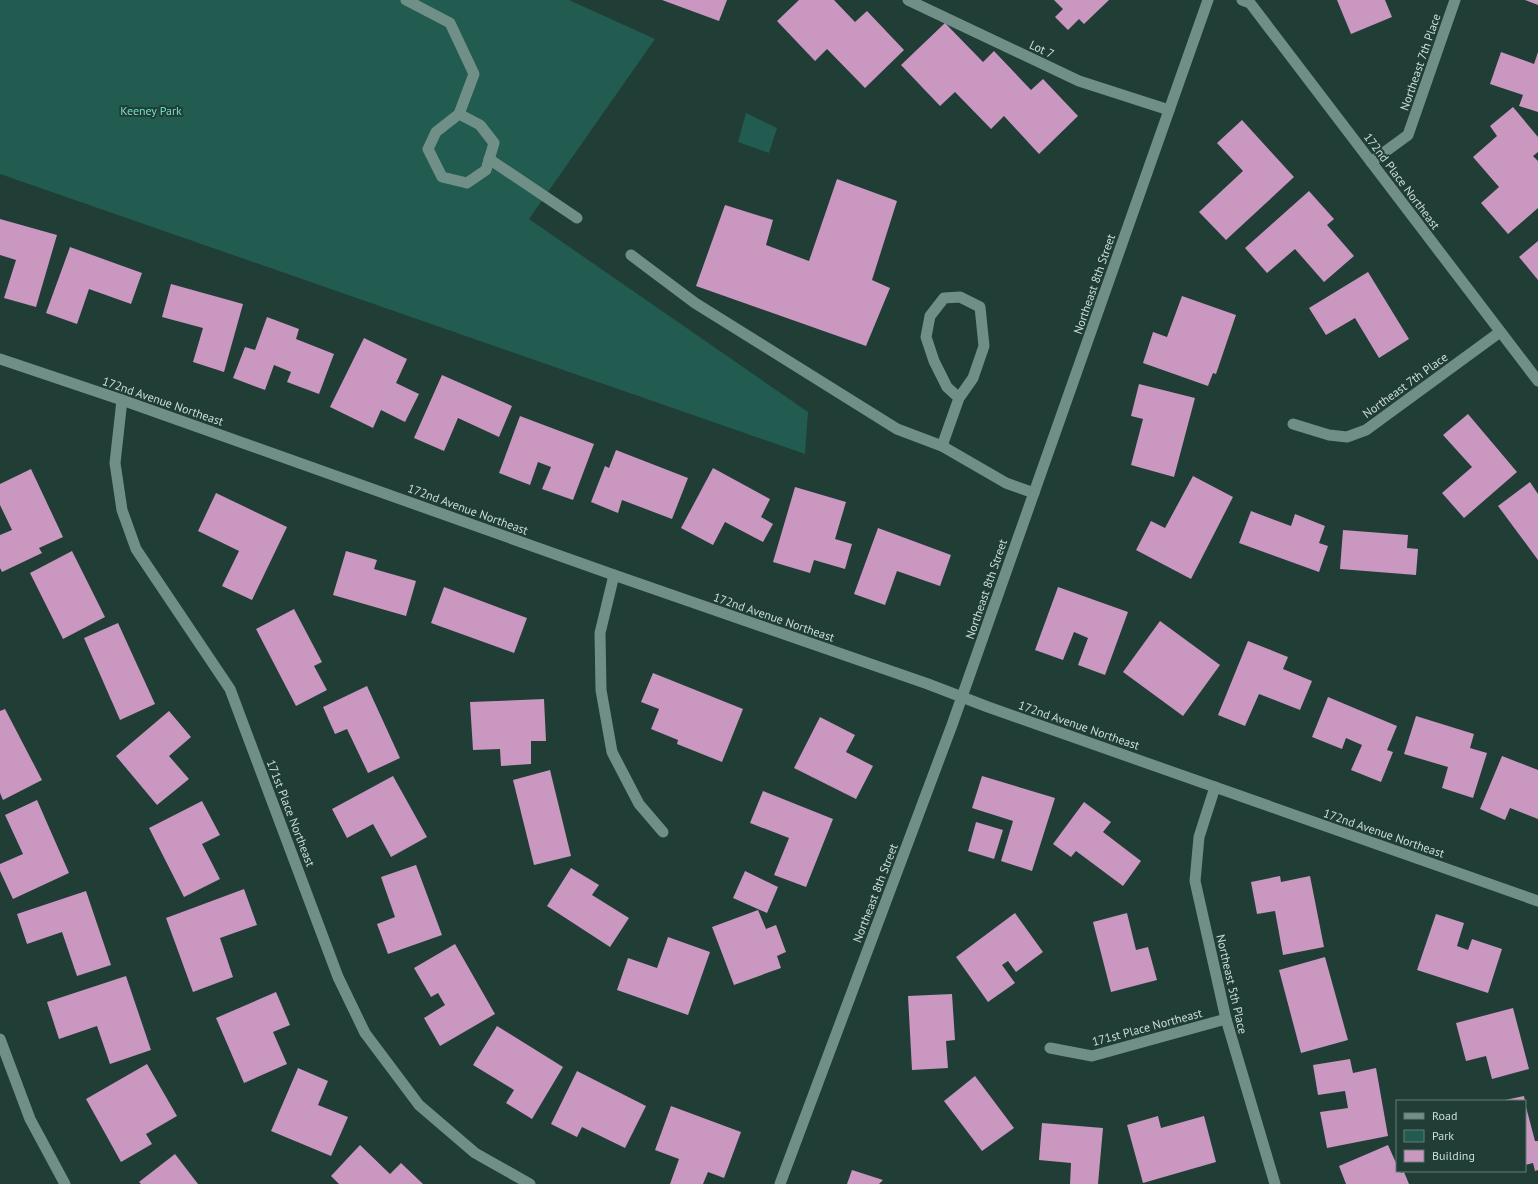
<svg xmlns="http://www.w3.org/2000/svg" width="1538" height="1184" font-family="'PT Sans',sans-serif">
	<style>
		.green { fill: #225b4f }
		.building { fill: #c997bf }
		.lines { fill: none; stroke-linecap: round; stroke-linejoin: round }
		.service { stroke: #708f87; stroke-width: 11 }
		.minor { stroke: #708f87; stroke-width: 11 }
		.tertiary { stroke: #708f87; stroke-width: 11 }
		.labels { text-anchor: middle; dominant-baseline: central; stroke-width: 4; stroke-linejoin: round; paint-order: stroke }
		.street-label { font-size: 12px; fill: #cdddd8; stroke: #203d36 }
		.park-label { font-size: 12px; fill: #71e0c7; stroke: #203d36 }
	</style>
	<rect width="100%" height="100%" fill="#203d36"/>
	<!-- green -->
	<g class="green">
		<polygon points="0,0 569,0 655,39 529,219 808,412 805,454 0,174"/>
		<polygon points="746,113 777,128 769,153 738,142"/>
	</g>
	<!-- building -->
	<g class="building">
		<polygon points="662,0 727,0 719,21"/>
		<polygon points="799,0 834,0 855,22 867,11 904,50 865,88 827,49 815,61 777,21"/>
		<polygon points="1054,0 1109,0 1084,24 1079,19 1068,30 1055,17 1063,9"/>
		<polygon points="1337,0 1385,0 1392,17 1351,34"/>
		<polygon points="1525,0 1538,0 1538,5"/>
		<polygon points="945,23 983,62 994,51 1031,90 1043,79 1078,116 1039,154 1004,116 991,129 955,92 940,106 901,65"/>
		<polygon points="1501,52 1534,64 1538,52 1538,112 1519,106 1523,95 1490,84"/>
		<polygon points="1513,107 1538,137 1538,152 1533,156 1538,161 1538,208 1508,234 1481,203 1499,187 1473,157 1497,136 1490,126"/>
		<polygon points="1242,120 1294,177 1226,240 1199,212 1243,171 1217,143"/>
		<polygon points="837,179 897,201 872,280 890,288 866,346 696,286 725,205 773,220 766,245 809,261"/>
		<polygon points="1309,191 1334,219 1327,225 1354,256 1324,282 1295,249 1267,273 1245,248"/>
		<polygon points="0,219 57,235 36,307 4,298 16,260 0,255"/>
		<polygon points="1538,241 1538,280 1519,257"/>
		<polygon points="70,247 142,273 131,304 89,289 77,324 46,313"/>
		<polygon points="1368,272 1409,339 1379,358 1355,318 1326,335 1309,308"/>
		<polygon points="171,284 243,304 224,372 193,362 203,328 162,317"/>
		<polygon points="1182,296 1236,315 1216,374 1213,373 1208,386 1143,363 1153,332 1167,337"/>
		<polygon points="267,317 299,329 296,339 334,354 319,394 287,382 291,372 274,365 265,390 233,378 245,347 255,350"/>
		<polygon points="364,338 407,359 396,383 419,394 405,422 381,410 373,428 330,407"/>
		<polygon points="442,375 512,406 499,437 458,418 444,451 414,438"/>
		<polygon points="1139,384 1195,398 1174,477 1131,465 1143,419 1131,416"/>
		<polygon points="1468,414 1517,472 1464,518 1442,493 1472,467 1443,435"/>
		<polygon points="520,416 594,444 573,500 542,489 551,467 538,462 530,485 499,473"/>
		<polygon points="616,450 688,478 672,519 622,500 618,513 591,502 605,466 609,468"/>
		<polygon points="713,468 770,499 761,517 773,524 763,542 725,522 713,545 681,528"/>
		<polygon points="31,469 63,537 39,548 42,553 2,572 0,568 0,535 12,530 0,505 0,484"/>
		<polygon points="1193,476 1233,497 1191,579 1136,550 1151,521 1165,528"/>
		<polygon points="1530,482 1538,494 1538,560 1498,506"/>
		<polygon points="795,487 846,502 835,539 852,544 845,569 814,560 810,573 773,562"/>
		<polygon points="216,493 287,527 252,600 222,586 239,551 198,531"/>
		<polygon points="1251,511 1291,526 1295,514 1325,526 1319,543 1328,546 1319,572 1239,543"/>
		<polygon points="878,528 951,555 940,586 897,571 885,605 854,594"/>
		<polygon points="1343,530 1408,535 1407,548 1418,549 1416,575 1340,569"/>
		<polygon points="72,551 105,617 63,639 30,573"/>
		<polygon points="346,551 377,560 374,569 416,581 406,616 333,595"/>
		<polygon points="444,587 527,618 514,653 431,623"/>
		<polygon points="1058,587 1128,612 1105,675 1078,665 1088,638 1074,632 1063,660 1035,650"/>
		<polygon points="294,609 322,662 314,666 327,690 296,706 256,629"/>
		<polygon points="1160,621 1220,665 1183,716 1123,672"/>
		<polygon points="118,623 155,704 120,720 84,638"/>
		<polygon points="1248,641 1288,657 1283,669 1312,681 1300,710 1259,694 1245,726 1218,715"/>
		<polygon points="653,673 743,709 722,762 677,744 678,740 651,729 659,709 641,702"/>
		<polygon points="367,686 400,758 368,773 347,729 335,734 323,707"/>
		<polygon points="1328,697 1397,726 1387,750 1393,752 1381,782 1351,770 1362,745 1346,738 1342,749 1312,737"/>
		<polygon points="544,699 546,741 531,741 531,764 501,766 500,749 473,750 470,702"/>
		<polygon points="5,709 42,780 3,800 0,793 0,711"/>
		<polygon points="169,711 191,737 169,756 189,779 157,805 116,756"/>
		<polygon points="1416,716 1474,734 1470,748 1487,753 1473,798 1442,788 1448,767 1404,754"/>
		<polygon points="820,717 855,735 846,752 873,766 856,799 794,768"/>
		<polygon points="1502,756 1538,770 1538,819 1510,808 1505,820 1480,809"/>
		<polygon points="550,770 571,856 534,865 513,780"/>
		<polygon points="393,776 427,837 391,857 373,824 347,838 332,809"/>
		<polygon points="982,776 1055,798 1032,871 1001,861 1013,821 972,808"/>
		<polygon points="763,791 833,819 806,887 774,875 789,838 750,823"/>
		<polygon points="37,800 69,873 13,899 0,871 0,864 23,854 5,815"/>
		<polygon points="202,801 220,835 202,844 220,879 184,897 149,828"/>
		<polygon points="1084,802 1111,822 1103,832 1141,861 1123,886 1076,851 1071,857 1053,844"/>
		<polygon points="976,822 1003,830 994,859 968,851"/>
		<polygon points="416,865 442,935 388,954 377,924 395,917 381,877"/>
		<polygon points="571,868 599,885 592,895 629,918 610,947 547,906"/>
		<polygon points="745,871 778,887 767,913 733,898"/>
		<polygon points="1280,876 1281,882 1310,876 1324,947 1283,955 1275,911 1257,914 1251,882"/>
		<polygon points="244,889 257,925 220,938 233,977 193,992 166,918"/>
		<polygon points="86,891 111,965 77,976 62,932 27,944 17,914"/>
		<polygon points="758,910 766,929 776,925 786,952 777,956 781,968 734,985 712,927"/>
		<polygon points="1015,913 1043,952 1016,972 1008,961 1002,965 1015,983 988,1002 956,957"/>
		<polygon points="1127,913 1136,950 1148,947 1157,980 1111,992 1093,922"/>
		<polygon points="1436,914 1464,923 1457,946 1468,950 1472,939 1502,949 1488,993 1417,970"/>
		<polygon points="668,937 710,952 688,1015 617,990 628,958 657,968"/>
		<polygon points="455,944 495,1014 440,1046 424,1018 445,1005 438,993 431,997 414,968"/>
		<polygon points="1325,957 1348,1040 1301,1053 1279,970"/>
		<polygon points="126,976 151,1050 110,1064 97,1026 59,1039 47,1002"/>
		<polygon points="276,992 290,1025 273,1032 287,1064 244,1083 216,1018"/>
		<polygon points="952,994 955,1040 946,1041 948,1068 912,1070 908,996"/>
		<polygon points="1513,1008 1529,1069 1492,1079 1486,1056 1466,1061 1456,1023"/>
		<polygon points="497,1026 563,1067 532,1119 506,1103 514,1090 473,1065"/>
		<polygon points="1350,1059 1353,1073 1376,1068 1388,1136 1327,1148 1320,1112 1348,1108 1345,1091 1318,1095 1313,1065"/>
		<polygon points="147,1064 177,1116 146,1134 152,1144 121,1162 86,1099"/>
		<polygon points="298,1068 328,1081 318,1105 348,1117 331,1156 271,1131"/>
		<polygon points="577,1071 646,1106 625,1148 582,1127 577,1137 551,1124"/>
		<polygon points="975,1076 1014,1128 982,1151 944,1101"/>
		<polygon points="1524,1096 1525,1101 1505,1101 1505,1100"/>
		<polygon points="1525,1103 1535,1141 1538,1141 1538,1170 1535,1171 1533,1163 1525,1165"/>
		<polygon points="671,1106 741,1132 724,1178 708,1172 703,1184 670,1184 679,1159 655,1150"/>
		<polygon points="1158,1116 1161,1128 1204,1116 1216,1162 1143,1183 1127,1125"/>
		<polygon points="1042,1123 1103,1128 1098,1184 1070,1184 1071,1163 1039,1160"/>
		<polygon points="360,1145 390,1174 401,1163 423,1184 339,1184 331,1176"/>
		<polygon points="1388,1145 1397,1165 1397,1171 1400,1171 1401,1173 1404,1172 1409,1184 1346,1184 1339,1166"/>
		<polygon points="175,1154 198,1184 141,1184 139,1182"/>
		<polygon points="852,1170 883,1180 879,1184 847,1184"/>
	</g>
	<g class="lines">
		<!-- service -->
		<g class="service">
			<polyline points="406,0 450,23 474,74 459,114 436,132 428,149 442,177 467,183 486,170 494,143 480,125 459,114"/>
			<polyline points="908,0 1079,81 1169,110"/>
			<polyline points="489,159 577,218"/>
			<polyline points="631,255 695,303 897,429 942,446 1006,483 1034,493"/>
			<polyline points="942,446 959,398 973,378 984,346 980,307 960,297 944,298 930,316 926,337 934,361 947,387 959,398"/>
		</g>
		<!-- minor -->
		<g class="minor">
			<polyline points="1242,0 1250,3 1538,381"/>
			<polyline points="1371,162 1408,135 1455,0"/>
			<polyline points="0,359 122,400 614,575 928,684 988,707 1538,901"/>
			<polyline points="122,400 115,463 122,510 136,549 230,689 338,977 365,1033 419,1105 475,1153 530,1184"/>
			<polyline points="1293,424 1329,435 1347,437 1366,430 1500,332"/>
			<polyline points="614,575 600,633 601,690 612,752 639,804 663,832"/>
			<polyline points="1215,787 1199,837 1195,881 1226,1019 1275,1184"/>
			<polyline points="0,1039 30,1119 65,1184"/>
			<polyline points="1050,1048 1092,1056 1226,1019"/>
		</g>
		<!-- tertiary -->
		<polyline class="tertiary" points="780,1184 952,725 1208,0"/>
	</g>
	<g class="labels">
		<!-- street labels -->
		<g class="street-label">
			<text transform="translate(1042 49) rotate(25)">Lot 7</text>
			<text transform="translate(1420 62) rotate(-71)">Northeast 7th Place</text>
			<text transform="translate(1402 181) rotate(53)">172nd Place Northeast</text>
			<text transform="translate(1094 284) rotate(-71)">Northeast 8th Street</text>
			<text transform="translate(1405 385) rotate(-36)">Northeast 7th Place</text>
			<text transform="translate(163 401) rotate(19)">172nd Avenue Northeast</text>
			<text transform="translate(468 509) rotate(20)">172nd Avenue Northeast</text>
			<text transform="translate(986 589) rotate(-71)">Northeast 8th Street</text>
			<text transform="translate(774 617) rotate(19)">172nd Avenue Northeast</text>
			<text transform="translate(1079 725) rotate(19)">172nd Avenue Northeast</text>
			<text transform="translate(291 813) rotate(69)">171st Place Northeast</text>
			<text transform="translate(1384 833) rotate(19)">172nd Avenue Northeast</text>
			<text transform="translate(875 893) rotate(-69)">Northeast 8th Street</text>
			<text transform="translate(1232 984) rotate(77)">Northeast 5th Place</text>
			<text transform="translate(1147 1027) rotate(-15)">171st Place Northeast</text>
		</g>
		<!-- park labels -->
		<g class="park-label">
			<text x="151" y="110">Keeney Park</text>
		</g>
	</g>
	<!-- legend -->
	<rect x="1396" y="1100" width="130" height="72" fill="#203d36" stroke="#657d77"/>
	<rect x="1404" y="1113" width="20" height="6" fill="#708f87" stroke="#657d77"/>
	<text x="1432" y="1120" font-size="12" fill="#cdddd8">Road</text>
	<rect x="1404" y="1130" width="20" height="12" fill="#225b4f" stroke="#657d77"/>
	<text x="1432" y="1140" font-size="12" fill="#cdddd8">Park</text>
	<rect x="1404" y="1150" width="20" height="12" fill="#c997bf" stroke="#657d77"/>
	<text x="1432" y="1160" font-size="12" fill="#cdddd8">Building</text>
</svg>
